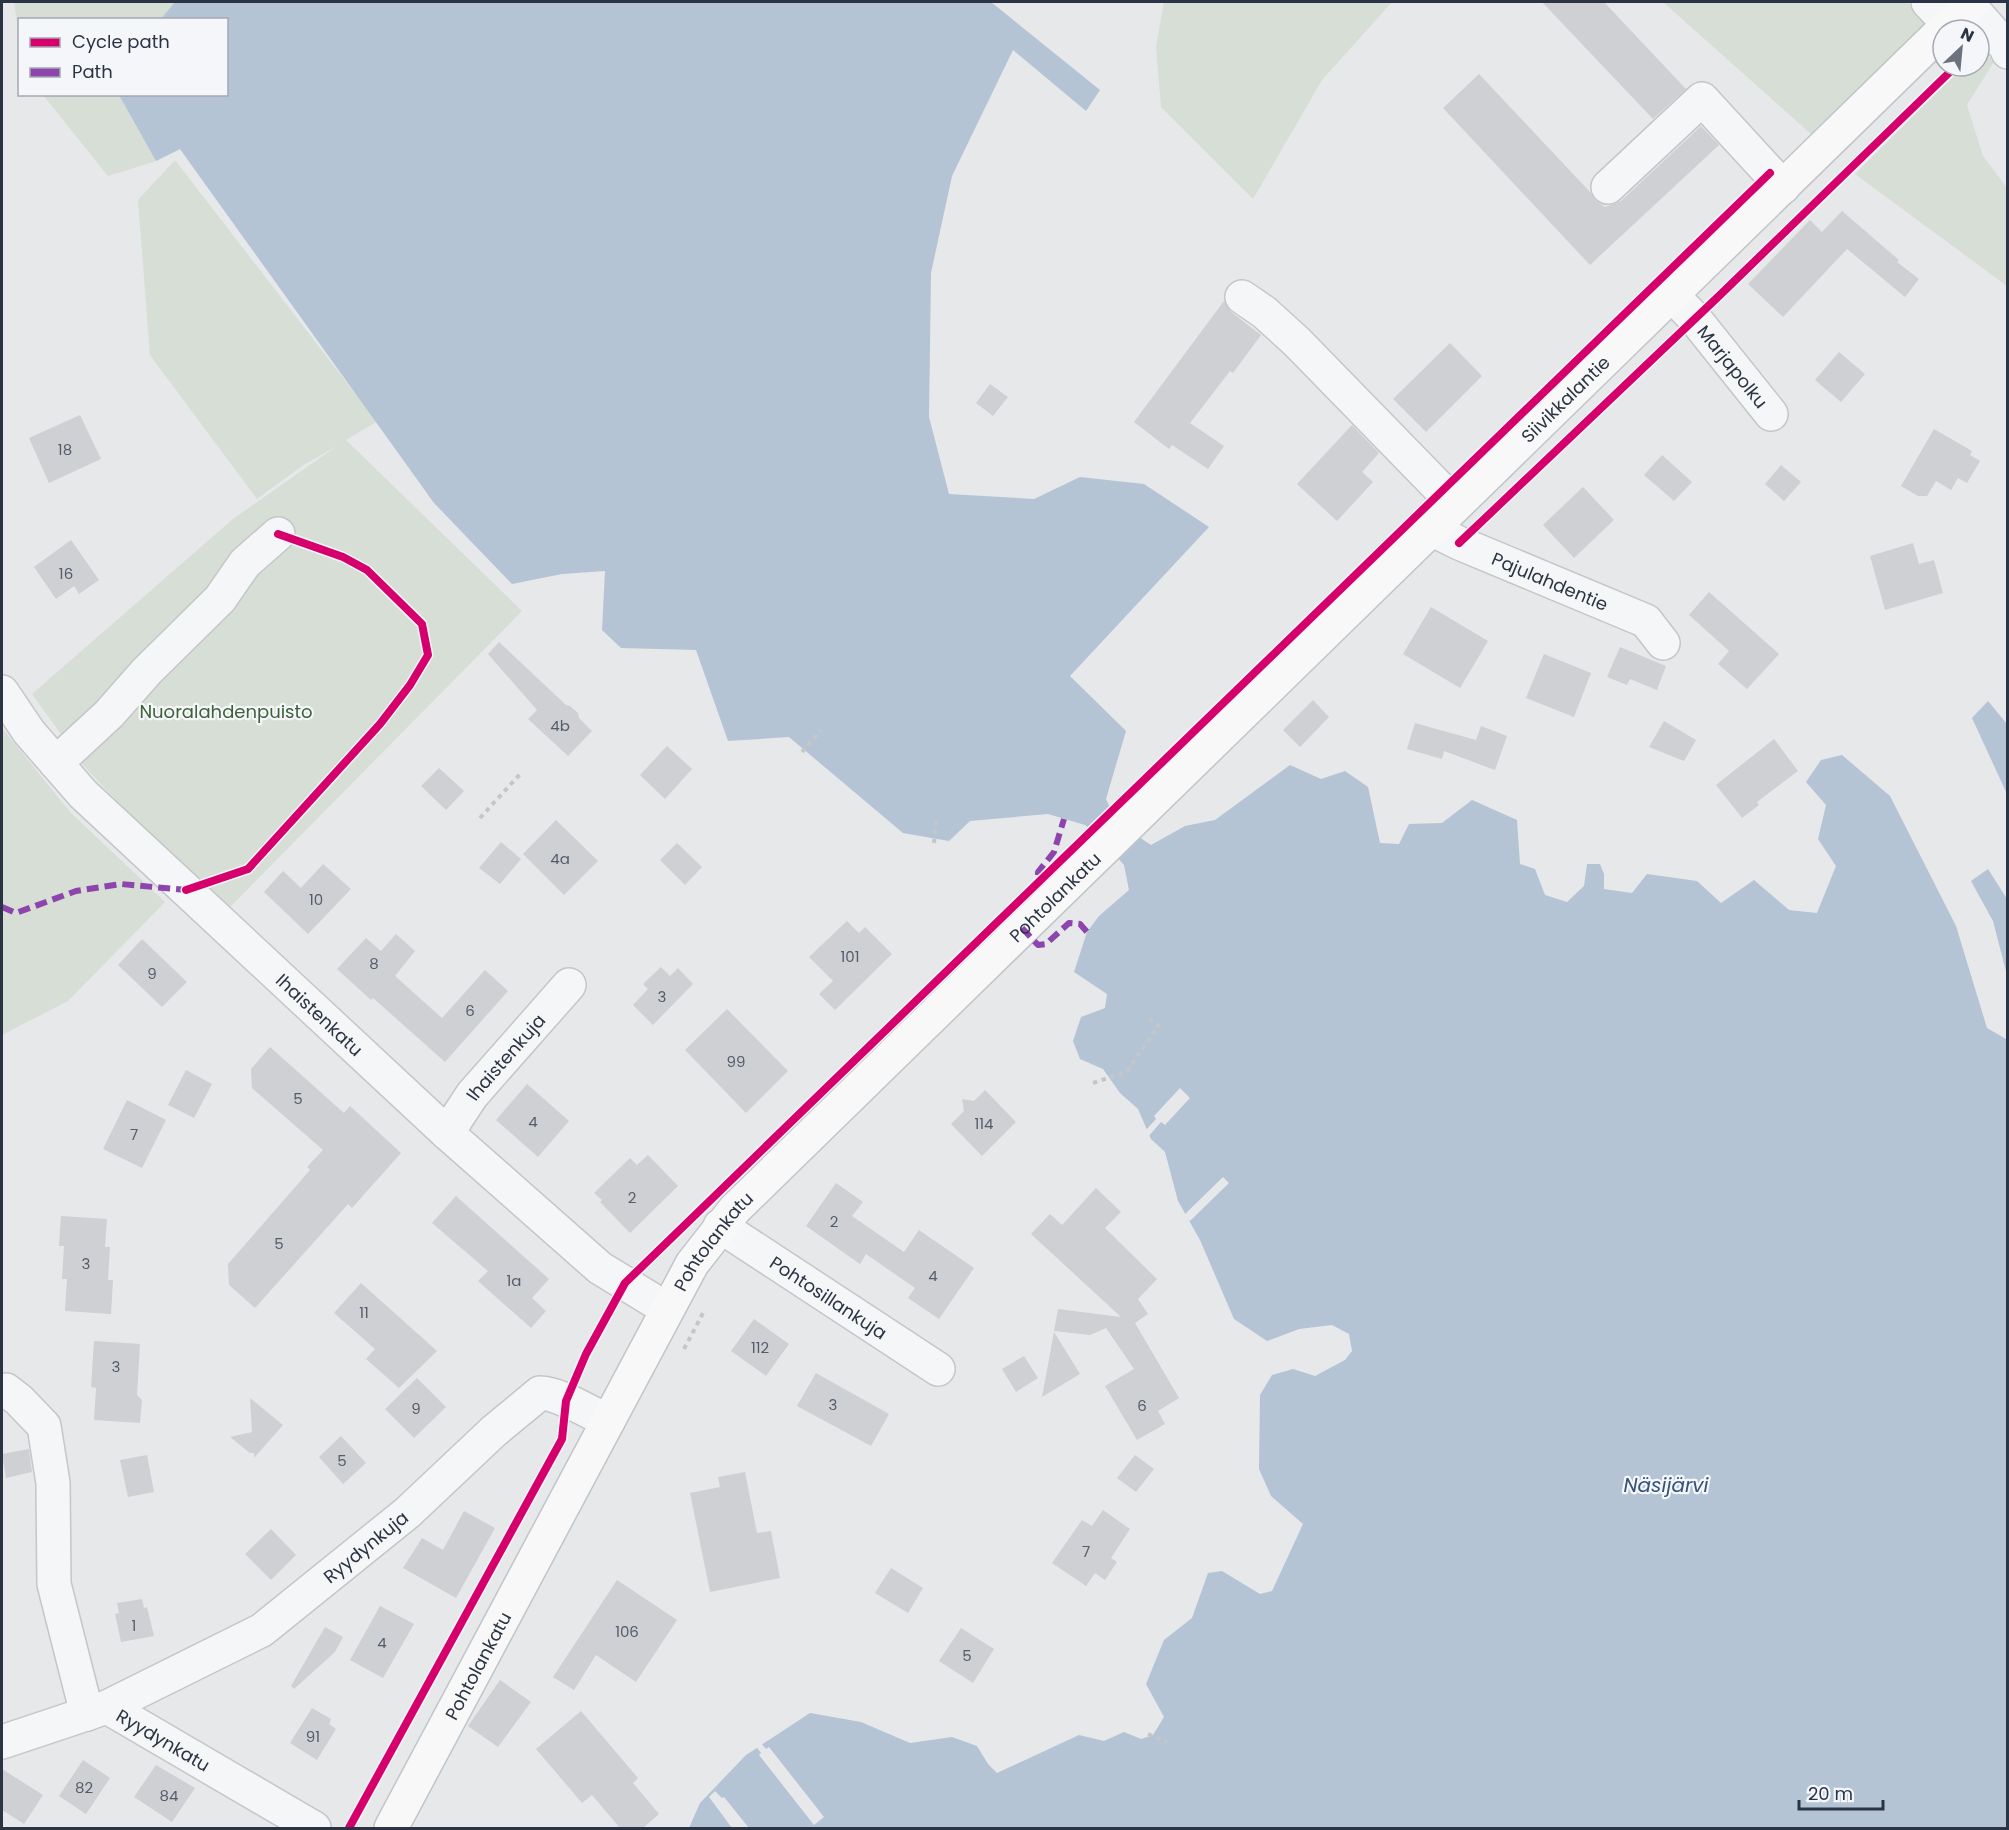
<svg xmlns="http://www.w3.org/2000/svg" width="2009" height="1830" font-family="Poppins,sans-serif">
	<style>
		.green { fill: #d6ded6 }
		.water { fill: #b4c4d5 }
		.pier { fill: #e6e8ea }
		.building { fill: #ced0d3 }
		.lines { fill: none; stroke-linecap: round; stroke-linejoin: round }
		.minor-casing { stroke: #c4c6c8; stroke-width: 36 }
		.major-casing { stroke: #c2c5c8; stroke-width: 36 }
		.path { stroke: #c5c6ca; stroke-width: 4; stroke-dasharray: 4.5 4.5; stroke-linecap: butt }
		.minor { stroke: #f5f6f7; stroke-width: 33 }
		.major { stroke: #f8f8f8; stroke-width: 33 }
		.quiet { stroke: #8e44ad; stroke-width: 6; stroke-dasharray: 12 6; stroke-linecap: butt }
		.cycleway-casing { stroke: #f4f6f9; stroke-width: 11 }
		.cycleway { stroke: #d6006c; stroke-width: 8 }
		.labels { text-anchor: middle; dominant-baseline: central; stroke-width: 4.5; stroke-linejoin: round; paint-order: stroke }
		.number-label { font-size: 15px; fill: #545c69 }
		.street-label { font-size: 18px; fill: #2b3445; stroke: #f4f6f9 }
		.park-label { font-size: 18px; fill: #3f6138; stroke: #f4f6f9 }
		.water-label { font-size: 20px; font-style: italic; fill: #34527a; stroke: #f4f6f9 }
	</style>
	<rect width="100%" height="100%" fill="#e6e8ea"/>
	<!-- green -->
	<g class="green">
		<polygon points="16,2 517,2 376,422 346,440 522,611 230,907 145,831 84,766 32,694 233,519 337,446 302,466 257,499 150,355 138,200 175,160 361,401 180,149 156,161 108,176 43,95 226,94 226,20 20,20 19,32 14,4"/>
		<polygon points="1164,2 1392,2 1322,80 1253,199 1161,107 1156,47"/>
		<polygon points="1663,2 1907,2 1927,26 1811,134"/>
		<polygon points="1980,51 1995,60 1967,105 1983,156 2007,188 2007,286 1855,174 1964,66 1979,66"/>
		<polygon points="2,728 70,812 165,902 68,1001 2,1035"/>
	</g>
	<!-- water -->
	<g class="water">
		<path d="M175,2H991L1100,90L1086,111L1013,50L952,176L931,273L929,417L949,494L1034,499L1080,477L1144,484L1209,527L1070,676L1126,731L1106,799C1114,818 1134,834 1151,845L1185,826L1215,820L1290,765L1321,779L1345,771L1368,787L1380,843L1399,844L1409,824L1442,823L1472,800L1517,820L1520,864L1535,869L1545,895L1567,902L1584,886L1587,864H1600L1604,874V889L1632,893L1647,874L1697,881L1721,903L1754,880L1789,910L1817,913L1836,866L1818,839L1826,805L1806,782L1821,760L1842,755L1890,796L1956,926L1987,1028L2006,1039L2007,1038V1828H689L700,1803L746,1755L810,1713L861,1722L910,1743L952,1737L977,1746L988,1764L997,1773L1079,1735L1104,1741L1124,1732L1141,1739L1153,1735L1164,1717L1146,1684L1164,1640L1192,1618L1208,1573L1222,1571L1260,1594L1272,1591L1303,1524L1271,1496L1259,1469L1260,1395L1272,1375L1293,1369L1315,1376L1345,1360L1352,1351L1349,1334L1332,1325L1299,1329L1267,1341L1234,1319L1200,1240L1178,1201L1165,1152L1151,1139L1138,1109L1120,1093L1103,1069L1080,1059L1073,1041L1081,1017L1105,1008L1107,994L1074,972L1087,932L1099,916L1129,890L1124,865L1096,833L1085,825L1048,814L970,821L949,841L903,833L789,737L728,741L696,650L621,648L602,630L605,571L562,574L512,584L434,503L180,149L156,161L119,95L226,94V20L161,19Z"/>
		<polygon points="1988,701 2007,724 2007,794 1972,718"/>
		<polygon points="1988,869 2007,899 2007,975 1993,921 1971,881"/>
	</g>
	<!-- pier -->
	<g class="pier">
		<polygon points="1180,1088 1190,1098 1165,1125 1161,1122 1148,1137 1145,1131 1156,1119 1154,1116"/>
		<polygon points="1223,1177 1229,1183 1190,1221 1184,1215"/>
		<polygon points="760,1742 766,1749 769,1747 824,1817 814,1825 759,1755 761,1753 755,1745"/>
		<polygon points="715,1791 722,1798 724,1797 749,1828 732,1828 709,1797"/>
	</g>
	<!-- building -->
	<g class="building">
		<polygon points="1542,2 1604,2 1686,89 1653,119"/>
		<polygon points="1479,74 1590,192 1595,200 1605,207 1621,201 1701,126 1719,145 1590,265 1443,108"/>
		<polygon points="1842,211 1899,260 1897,262 1919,279 1905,297 1847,249 1783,317 1748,284 1810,220 1822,232"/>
		<polygon points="1224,301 1231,312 1261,335 1233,373 1230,371 1190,423 1224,446 1208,469 1172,445 1169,449 1134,422"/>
		<polygon points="1450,343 1482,376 1426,432 1393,399"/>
		<polygon points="1839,352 1865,374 1841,402 1815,380"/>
		<polygon points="990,384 1008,397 993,416 976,403"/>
		<polygon points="80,415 101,459 49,483 29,438"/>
		<polygon points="1352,425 1379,453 1362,472 1373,482 1337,521 1297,484"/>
		<polygon points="1934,429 1972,451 1970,455 1980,461 1967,483 1958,478 1951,490 1936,481 1927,496 1918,496 1901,486"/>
		<polygon points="1662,455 1692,482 1674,501 1644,475"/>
		<polygon points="1781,465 1801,482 1784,501 1765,484"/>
		<polygon points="1583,487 1614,520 1574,558 1543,525"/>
		<polygon points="71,540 99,580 79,594 74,586 56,599 34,567"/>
		<polygon points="1913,543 1919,564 1934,560 1943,593 1885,610 1870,556"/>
		<polygon points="1709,592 1779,654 1747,689 1718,664 1729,651 1689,615"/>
		<polygon points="1431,607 1488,641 1460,688 1403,654"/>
		<polygon points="499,642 566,705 570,706 578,713 579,718 592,731 568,756 528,719 537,710 488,654"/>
		<polygon points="1620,647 1666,666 1657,690 1630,679 1627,685 1607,677"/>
		<polygon points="1544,654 1591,673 1574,717 1526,698"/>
		<polygon points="1313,700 1329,717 1300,747 1283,730"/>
		<polygon points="1664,721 1696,740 1684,761 1649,747"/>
		<polygon points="1415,723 1476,740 1481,726 1507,736 1495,770 1444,751 1442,759 1407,749"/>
		<polygon points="1774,739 1798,771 1757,802 1759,805 1742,818 1716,785"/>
		<polygon points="667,746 692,769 665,799 640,775"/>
		<polygon points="439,768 464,791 446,810 421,786"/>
		<polygon points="556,820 598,861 564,895 523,854"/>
		<polygon points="501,842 521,859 500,884 479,868"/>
		<polygon points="677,843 702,867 685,885 660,860"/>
		<polygon points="323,864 351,889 308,934 264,892 283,871 301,888"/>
		<polygon points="847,921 859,933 865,927 892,954 835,1010 819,994 833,981 809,957"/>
		<polygon points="396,934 415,951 395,976 442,1018 485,970 508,991 445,1062 373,998 371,1000 337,969 366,938 381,951"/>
		<polygon points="142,939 187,982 162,1007 118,965"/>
		<polygon points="661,967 670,976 678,968 693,984 653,1025 633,1005 648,989 643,984"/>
		<polygon points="727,1009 788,1071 746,1113 685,1050"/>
		<polygon points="270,1047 344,1113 350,1106 401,1153 352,1208 348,1204 255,1308 229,1285 228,1264 310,1170 307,1167 323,1150 252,1088 251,1069"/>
		<polygon points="186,1070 212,1084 194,1118 168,1105"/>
		<polygon points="527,1084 569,1121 538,1157 496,1120"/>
		<polygon points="985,1090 1016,1122 982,1156 951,1124 964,1111 962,1099 974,1101"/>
		<polygon points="127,1100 166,1120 142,1168 103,1149"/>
		<polygon points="648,1155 678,1186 630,1233 600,1202 602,1200 594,1193 630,1158 637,1165"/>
		<polygon points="836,1183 863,1202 852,1216 904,1252 919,1230 974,1268 939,1319 908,1298 915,1288 866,1254 860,1264 806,1226"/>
		<polygon points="1096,1188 1121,1212 1105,1228 1157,1279 1138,1299 1148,1314 1135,1323 1179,1398 1158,1411 1165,1424 1137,1440 1105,1386 1134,1369 1106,1328 1090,1335 1054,1331 1058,1309 1121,1317 1031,1234 1050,1214 1062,1225"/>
		<polygon points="456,1196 549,1279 532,1298 546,1311 531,1328 478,1281 488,1271 432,1223"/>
		<polygon points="61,1216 107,1219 105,1247 110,1247 108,1280 113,1280 111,1314 65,1311 67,1279 62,1279 64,1246 59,1246"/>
		<polygon points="361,1283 437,1351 399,1388 366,1359 375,1349 334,1313"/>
		<polygon points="754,1319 789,1344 766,1376 731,1351"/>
		<polygon points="1054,1332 1080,1374 1042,1397"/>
		<polygon points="94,1341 140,1344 137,1395 142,1400 140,1423 94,1420 96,1388 91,1387"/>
		<polygon points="1024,1356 1038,1378 1016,1392 1002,1369"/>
		<polygon points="816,1373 889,1414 871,1446 797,1406"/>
		<polygon points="417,1378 446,1407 414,1438 385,1409"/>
		<polygon points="250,1398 283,1425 254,1458 254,1453 250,1453 230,1437 252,1432"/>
		<polygon points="341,1436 366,1463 343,1484 319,1457"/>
		<polygon points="29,1449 32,1472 6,1478 2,1454"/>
		<polygon points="147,1455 154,1492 128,1497 120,1460"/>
		<polygon points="1135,1455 1154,1469 1136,1492 1117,1478"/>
		<polygon points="745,1472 757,1533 771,1531 780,1578 710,1592 690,1493 720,1487 718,1477"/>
		<polygon points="1103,1510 1130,1529 1111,1558 1117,1562 1105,1580 1095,1573 1086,1586 1052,1563 1082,1520 1092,1526"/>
		<polygon points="464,1511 495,1528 456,1598 403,1568 422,1538 443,1550"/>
		<polygon points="271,1529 296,1555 271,1580 245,1554"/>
		<polygon points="891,1568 923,1588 908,1613 875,1593"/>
		<polygon points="617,1580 677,1620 636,1682 596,1655 574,1690 553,1677"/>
		<polygon points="142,1599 144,1608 147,1607 154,1636 121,1642 115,1614 119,1613 117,1603"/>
		<polygon points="380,1606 414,1624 383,1678 350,1660"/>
		<polygon points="325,1627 343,1637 335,1652 294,1689 291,1686"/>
		<polygon points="961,1628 994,1649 973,1683 939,1661"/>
		<polygon points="500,1680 531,1702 498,1747 468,1726"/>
		<polygon points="312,1708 331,1719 329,1724 336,1729 317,1760 290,1743"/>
		<polygon points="581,1711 638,1778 633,1783 659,1814 643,1828 620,1828 592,1795 582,1803 536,1749"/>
		<polygon points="83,1760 110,1778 86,1814 59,1796"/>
		<polygon points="156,1765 195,1788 172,1822 134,1797"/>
		<polygon points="2,1769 43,1795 24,1824 2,1810"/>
	</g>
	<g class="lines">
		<!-- minor casing -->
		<g class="minor-casing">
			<g id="minor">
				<polyline points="1928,2 1949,24"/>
				<polyline points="1969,5 2006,47 2008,52"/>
				<polyline points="1608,187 1702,99 1783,187"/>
				<path id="s1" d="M1672,295L1695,319L1771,414"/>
				<polyline points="1242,297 1264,312 1297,342 1456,505"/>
				<path id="s2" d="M1431,529L1459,543L1646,621L1663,643"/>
				<path id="s3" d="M2,692L29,732L83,794L447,1133L600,1268L667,1309"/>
				<polyline points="56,763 109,714 147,671 220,599 245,563 278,534"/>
				<path id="s4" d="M447,1133L472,1095L569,985"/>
				<path id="s5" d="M720,1226L938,1369"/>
				<polyline points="6,1390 19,1400 44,1426 53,1483 54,1584 87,1714"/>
				<path id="s6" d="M107,1707L262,1630L407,1513L494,1431L540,1393C559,1393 590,1413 608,1421"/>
				<path id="s7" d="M2,1742L107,1707L314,1828"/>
			</g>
		</g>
		<!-- major casing -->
		<g class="major-casing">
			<g id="major">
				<polyline points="1943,30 1973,2"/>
				<path id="s8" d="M391,1828L692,1264L735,1209L1943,30"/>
			</g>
		</g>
		<!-- path -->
		<g class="path">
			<polyline points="802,752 821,730"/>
			<polyline points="480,818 522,772"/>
			<polyline points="934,843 936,821"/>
			<polyline points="1093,1083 1126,1072 1159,1026 1149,1019"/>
			<polyline points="684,1349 703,1313"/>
			<polyline points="1148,1734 1167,1742"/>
		</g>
		<!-- minor -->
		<use href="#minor" class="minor"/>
		<!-- major -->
		<use href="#major" class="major"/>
		<!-- quiet -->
		<g class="quiet">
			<polyline points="1038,875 1038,872 1054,852 1064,819"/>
			<polyline points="2,907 16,913 76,891 121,884 186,890"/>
			<polyline points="1022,928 1038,945 1046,944 1069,923 1080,924 1087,932"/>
		</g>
		<!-- cycleway casing -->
		<g class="cycleway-casing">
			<g id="cycleway">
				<polyline points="1459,543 1720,295 1956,66"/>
				<polyline points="186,890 248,869 380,724 410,685 428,655 422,624 367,570 343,557 278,534"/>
				<polyline points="349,1828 562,1439 566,1401 586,1354 625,1283 1770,173"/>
			</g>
		</g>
		<!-- cycleway -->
		<use href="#cycleway" class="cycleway"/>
	</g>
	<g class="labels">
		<!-- number labels -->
		<g class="number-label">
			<text x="65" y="449">18</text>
			<text x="66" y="573">16</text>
			<text x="560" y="725">4b</text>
			<text x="560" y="858">4a</text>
			<text x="316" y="899">10</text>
			<text x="850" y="956">101</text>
			<text x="374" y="963">8</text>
			<text x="152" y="973">9</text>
			<text x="662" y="996">3</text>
			<text x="470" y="1010">6</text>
			<text x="736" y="1061">99</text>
			<text x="298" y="1098">5</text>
			<text x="533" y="1121">4</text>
			<text x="984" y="1123">114</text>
			<text x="134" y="1134">7</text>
			<text x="632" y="1197">2</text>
			<text x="834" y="1221">2</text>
			<text x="279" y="1243">5</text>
			<text x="86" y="1263">3</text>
			<text x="933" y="1275">4</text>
			<text x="514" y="1280">1a</text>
			<text x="364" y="1312">11</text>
			<text x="760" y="1347">112</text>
			<text x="116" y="1366">3</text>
			<text x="833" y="1404">3</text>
			<text x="1142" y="1405">6</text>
			<text x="416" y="1408">9</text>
			<text x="342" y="1460">5</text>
			<text x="1086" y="1551">7</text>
			<text x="134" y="1625">1</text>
			<text x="627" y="1631">106</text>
			<text x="382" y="1642">4</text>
			<text x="967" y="1655">5</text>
			<text x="313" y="1736">91</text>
			<text x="84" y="1787">82</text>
			<text x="169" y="1795">84</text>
		</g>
		<!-- street labels -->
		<g class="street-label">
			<text stroke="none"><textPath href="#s1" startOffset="94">Marjapolku</textPath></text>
			<text stroke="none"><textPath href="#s8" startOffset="1869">Siivikkalantie</textPath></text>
			<text stroke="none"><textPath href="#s2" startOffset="130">Pajulahdentie</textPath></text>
			<text stroke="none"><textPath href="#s8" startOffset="1156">Pohtolankatu</textPath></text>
			<text stroke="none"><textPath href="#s3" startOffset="454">Ihaistenkatu</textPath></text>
			<text stroke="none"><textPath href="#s4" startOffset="96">Ihaistenkuja</textPath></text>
			<text stroke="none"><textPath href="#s8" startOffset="670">Pohtolankatu</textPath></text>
			<text stroke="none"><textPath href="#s5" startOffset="130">Pohtosillankuja</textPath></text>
			<text stroke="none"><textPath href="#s6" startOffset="306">Ryydynkuja</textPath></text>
			<text stroke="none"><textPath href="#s8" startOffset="184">Pohtolankatu</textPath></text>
			<text stroke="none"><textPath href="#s7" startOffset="176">Ryydynkatu</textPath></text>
		</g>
		<!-- park labels -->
		<g class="park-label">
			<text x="226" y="711">Nuoralahdenpuisto</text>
		</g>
		<!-- water labels -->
		<g class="water-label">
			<text x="1666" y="1485">Näsijärvi</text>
		</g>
	</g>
	<!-- border -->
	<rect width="2009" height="1830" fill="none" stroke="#2b3445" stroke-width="6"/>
	<!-- legend -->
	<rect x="18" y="18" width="210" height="78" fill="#f4f6f9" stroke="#a4a8b1" stroke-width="1.5"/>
	<rect x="30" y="38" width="30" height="9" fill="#d6006c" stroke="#a4a8b1" stroke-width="1.5"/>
	<text x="72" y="48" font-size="18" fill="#2b3445">Cycle path</text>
	<rect x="30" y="68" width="30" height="9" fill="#8e44ad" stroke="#a4a8b1" stroke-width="1.5"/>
	<text x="72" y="78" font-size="18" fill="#2b3445">Path</text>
	<!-- north arrow -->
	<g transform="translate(1961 48) rotate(26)"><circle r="28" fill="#f4f6f9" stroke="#a4a8b1" stroke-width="1.5"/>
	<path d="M0-4.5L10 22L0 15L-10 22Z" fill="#6c737f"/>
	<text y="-9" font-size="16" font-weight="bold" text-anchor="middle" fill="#2b3445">N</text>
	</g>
	<!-- scale -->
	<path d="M1799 1800v9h84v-9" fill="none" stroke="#2b3445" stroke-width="3"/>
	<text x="1808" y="1800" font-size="18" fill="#2b3445" stroke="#f4f6f9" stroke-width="4.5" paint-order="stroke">20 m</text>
</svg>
